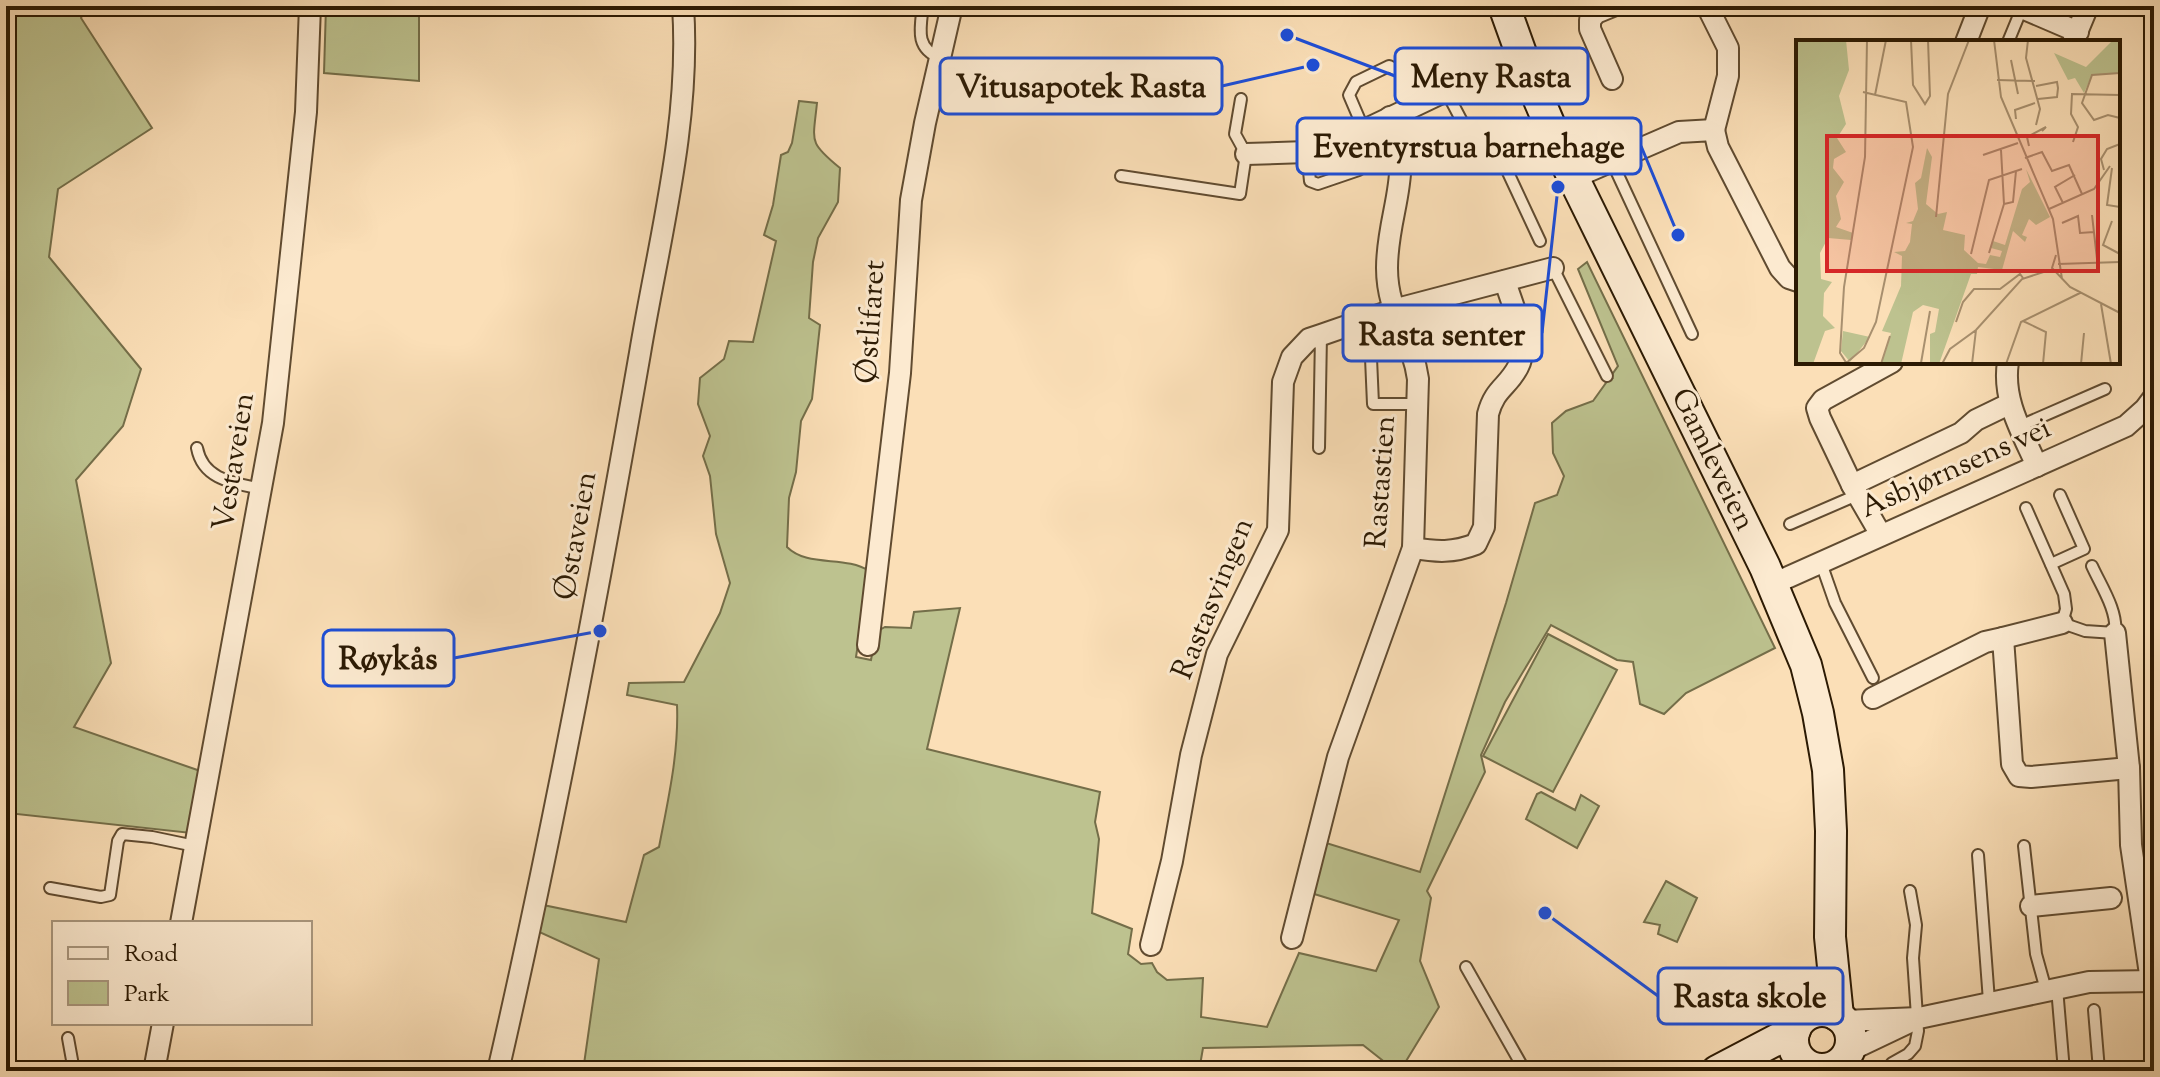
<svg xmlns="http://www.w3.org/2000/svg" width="2160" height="1077" font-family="'Sorts Mill Goudy',serif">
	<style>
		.green { fill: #bdc28f; stroke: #746e49; stroke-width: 2 }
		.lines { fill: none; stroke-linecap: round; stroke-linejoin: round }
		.lane-casing { stroke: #604b30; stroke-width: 14 }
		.street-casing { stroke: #604b30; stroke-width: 24 }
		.secondary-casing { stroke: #2c1a03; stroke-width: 34 }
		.lane { stroke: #fcead0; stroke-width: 10 }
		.street { stroke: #fcead0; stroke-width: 20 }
		.secondary { stroke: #fcead0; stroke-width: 30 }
		.labels { text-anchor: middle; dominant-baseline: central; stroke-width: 6; stroke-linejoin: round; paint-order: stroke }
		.street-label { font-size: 30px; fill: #2c1a03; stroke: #fcead0 }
		.inset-road { fill: none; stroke: #a8906f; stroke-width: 2 }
		.view { fill: #d62828; fill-opacity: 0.15; stroke: #d62828; stroke-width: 4 }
		.inset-edge { fill: none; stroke: #2c1a03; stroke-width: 4 }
		.leader { fill: none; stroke: #1d4ed8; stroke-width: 3 }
		.callout-dot { fill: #1d4ed8; stroke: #fcead0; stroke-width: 3 }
		.callout { fill: #fcead0; stroke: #1d4ed8; stroke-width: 3 }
		.callout-label { font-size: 32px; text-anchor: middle; font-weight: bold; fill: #2c1a03 }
	</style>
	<rect width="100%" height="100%" fill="#fbdfb7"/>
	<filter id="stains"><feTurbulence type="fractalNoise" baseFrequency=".0025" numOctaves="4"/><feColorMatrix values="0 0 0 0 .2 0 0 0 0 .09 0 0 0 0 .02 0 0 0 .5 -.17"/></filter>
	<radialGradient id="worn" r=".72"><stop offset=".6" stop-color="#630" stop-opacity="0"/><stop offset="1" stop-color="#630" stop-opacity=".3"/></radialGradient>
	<!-- green -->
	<g class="green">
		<polygon points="6,6 86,6 81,18 152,128 58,189 49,257 141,369 123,426 76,480 111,663 74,727 206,773 191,833 8,813 6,816"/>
		<polygon points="326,6 419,6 419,81 324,73"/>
		<path d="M799,101L817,103C813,142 808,142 840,168L838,202L818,238L813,262L809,318L820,325L812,399L801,421L796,472L789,498L787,547C808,568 845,555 869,571L856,657L871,660L876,632L885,627L911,628L914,612L960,608L927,749L1100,792L1095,822L1099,839L1092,913L1132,929L1128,954L1141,964L1152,963L1157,972L1167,980L1203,978L1201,1017L1267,1027L1299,953L1376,971L1399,920L1311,893L1323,842L1420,872L1506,603L1535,503L1557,495L1564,476L1553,453L1552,423L1566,411L1593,401L1618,366L1578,269L1587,262L1775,648L1686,693L1664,714L1640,704L1633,662L1617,660L1551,625L1505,702L1481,755L1485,772L1427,891L1431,898L1420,961L1439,1007L1400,1071H1396L1363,1045L1203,1048L1199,1071H583L599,959L537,931L543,905L626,922L644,855L659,847C668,800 679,753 677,705L627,695L629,683L684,682L720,613L730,583L716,534L710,476L703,456L710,436L698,404L700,378L724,359L729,341L753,342L776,241L764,235L773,205L781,155L788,152L792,143Z"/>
		<polygon points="1548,634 1617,670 1553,792 1483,756"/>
		<polygon points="1541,792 1575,810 1581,795 1599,806 1577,848 1526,819 1537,794"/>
		<polygon points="1666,881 1697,898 1677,942 1658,934 1660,925 1644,922"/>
	</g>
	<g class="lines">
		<!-- lane casing -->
		<g class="lane-casing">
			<g id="lane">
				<path d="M923,6C920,29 915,49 941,58"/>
				<polyline points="2008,42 2022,8 2020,7"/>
				<polyline points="1446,91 1466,129 1490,134 1540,241"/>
				<polyline points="1364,130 1349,95 1356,82 1389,66 1400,72 1415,106"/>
				<polyline points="1307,152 1310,181 1318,184 1359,170"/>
				<polyline points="1612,162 1692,334"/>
				<polyline points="1121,176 1240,194 1246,154 1235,134 1241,99"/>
				<polyline points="1553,268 1607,376"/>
				<polyline points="1371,358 1373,404 1417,404"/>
				<polyline points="2020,426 2105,389"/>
				<path d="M197,448C203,480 234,483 262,489"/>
				<polyline points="1319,448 1321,335"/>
				<path d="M2026,508L2064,594L2066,609L2062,623L2085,631L2115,633C2118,611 2101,586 2092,566"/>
				<polyline points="1790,524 1857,495"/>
				<polyline points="1821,563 1835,603 1873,678"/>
				<polyline points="2051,564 2084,549 2060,495"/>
				<polyline points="2024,846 2036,954 2046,990"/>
				<polyline points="1978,855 1989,1001"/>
				<polyline points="50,888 101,897 110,895 118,841 122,834 152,837 195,846"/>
				<polyline points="1466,967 1525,1071"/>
				<polyline points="2057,988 2064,1071"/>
				<polyline points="2094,1010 2099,1070 2095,1071"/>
				<polyline points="68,1038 74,1071"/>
				<polyline points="1887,1071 1892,1063 1908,1054 1915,1046 1918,1031 1913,958 1916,925 1910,891"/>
			</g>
		</g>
		<!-- street casing -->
		<g class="street-casing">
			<g id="street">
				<polyline points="1707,6 1728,48 1728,76 1714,130"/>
				<polyline points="2022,8 2078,32"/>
				<polyline points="1966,42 1980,6"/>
				<polyline points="2073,42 2088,6"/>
				<polyline points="1612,79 1590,29 1590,20 1596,13 1613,6"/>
				<polyline points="1246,154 1307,152 1335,144 1446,91 1522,59"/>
				<polyline points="1573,178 1679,132 1714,130 1718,147 1780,268 1789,278 1798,281"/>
				<path d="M2008,362C2002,400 2022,432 2037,466"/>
				<polyline points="1852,485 1961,433 1976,420 2009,404"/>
				<polyline points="1881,535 1852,485 1820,418 1817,408 1823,400 1892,362"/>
				<path d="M1413,548C1437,552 1453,553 1476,544L1484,527L1488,414C1495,388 1507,388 1518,367C1531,343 1512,305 1505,281"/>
				<polyline points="1773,584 2126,426 2145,409 2154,397"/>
				<polyline points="2115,633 2129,768 2131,845 2151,981"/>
				<polyline points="2003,638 2062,623"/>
				<polyline points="868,645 900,373 911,200 925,123 952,6"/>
				<polyline points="1873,698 1985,642 2003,638 2012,764 2019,776 2031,777 2129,768"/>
				<polyline points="2031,906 2111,898"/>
				<polyline points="181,923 273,423 306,112 310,6"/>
				<path d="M1292,938L1338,757L1413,548L1418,379C1412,336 1387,315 1387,268C1387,211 1415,173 1390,117"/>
				<polyline points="1151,945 1172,861 1191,755 1217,654 1278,530 1283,382 1292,357 1309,339 1321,335 1393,310 1553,268"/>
				<polyline points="1844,1021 1919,1018 2089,982 2154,981"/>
				<polyline points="1849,1051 1912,1021"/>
				<polyline points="154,1071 163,1023"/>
				<path d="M498,1071C553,833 598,594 640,353C659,239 691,123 683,6"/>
			</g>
		</g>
		<!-- secondary casing -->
		<g class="secondary-casing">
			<g id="secondary">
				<polyline points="1504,6 1531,81 1565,161 1765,567 1806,665 1818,713 1828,770 1831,831 1830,937 1838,1016"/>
				<circle cx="1822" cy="1040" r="29"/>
				<polyline points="1717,1071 1795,1030"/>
			</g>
		</g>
		<!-- lane -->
		<use href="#lane" class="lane"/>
		<!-- street -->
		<use href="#street" class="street"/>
		<!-- secondary -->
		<use href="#secondary" class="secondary"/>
	</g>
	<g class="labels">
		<!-- street labels -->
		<g class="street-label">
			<text transform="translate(872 322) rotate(-86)">Østlifaret</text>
			<text transform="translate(1712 460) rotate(64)">Gamleveien</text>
			<text transform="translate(235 462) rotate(-81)">Vestaveien</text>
			<text transform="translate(1956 469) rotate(-24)">Asbjørnsens vei</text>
			<text transform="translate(1382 482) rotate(-86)">Rastastien</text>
			<text transform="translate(577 536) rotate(-80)">Østaveien</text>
			<text transform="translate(1214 599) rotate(-68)">Rastasvingen</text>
		</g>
	</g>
	<!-- overview -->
	<g transform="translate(1796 40)">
		<rect width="324" height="324" fill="#fbdfb7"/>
		<path d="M50,0L53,30L43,56L50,84L41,98L50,112L38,119L37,128L48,142L40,156L45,179L40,187L57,193L55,200L32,198L24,213L25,239L36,242L28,253L27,276L39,288L29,291L17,324H0V1ZM317,0H324V33L296,35L288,53L279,38L272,40L258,13L290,27ZM131,108L136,117L130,164L142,174L151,172L147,190L169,195L168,210L182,223L190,224L194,215L204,217L206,211L195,208L197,201L209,205L226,149L234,142L230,129L254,177L240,185L233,179L226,195L231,197L229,202L217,191L206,230L182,227L181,234H175L143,324L134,322V294L139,292L143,269L127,265L117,272L105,324H85L95,293L86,291L105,246L106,216L98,212L109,211L114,202L116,184L110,183L117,181L122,169L119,143L125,138ZM47,291L74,297L54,322L45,311Z" fill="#bdc28f"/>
		<path class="inset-road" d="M115,0L117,45L129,64L134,56L132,0M198,0L205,57L257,179L266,239M232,0L230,18L244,69L240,85M215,20L222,54M324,33L296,35L286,63L298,80L312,75L324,78M201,40L239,41M240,46L261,42L262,48L261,57L242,59M79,55L90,0M220,79L219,70L239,63M277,102L282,87L275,74L276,54L324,55M233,106L231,97L250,87L246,91M187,115L222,103M229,118L246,112L256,131L273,125L286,154M316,128L311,165L324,167M308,130L305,119L311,109L324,104M267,163L259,147L279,135M208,164L217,162L220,131M253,169L298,149L314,126M296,175L301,219M140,177L152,54L173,0M316,181L307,205L324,214M266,183L282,176L284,193L298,192M193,213L208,164L205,110M175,214L193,140L226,129M260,215L256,228L274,247L324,273M262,224L324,222M305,264L315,324M227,281L250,292L247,324M160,282L167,262L178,249H204L224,234L227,238M125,323L134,271M49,324L68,308L80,282L117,107L110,62L67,52M51,324L44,313L48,247L69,117L71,0M85,324L94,296M146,324L154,309L180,290L226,239L257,229M176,324L180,290M210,324L225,282L284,253M285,324L288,293"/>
		<path class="view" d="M31,96H302V231H31Z"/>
		<rect width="324" height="324" class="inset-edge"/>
	</g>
	<!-- callouts -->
	<path class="leader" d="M1287 35L1395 76M1313 65L1222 86M1678 235L1641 146M1558 187L1542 333M600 631L454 658M1545 913L1658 996"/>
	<g class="callout-dot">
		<circle cx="1287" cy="35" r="8"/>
		<circle cx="1313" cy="65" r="8"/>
		<circle cx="1678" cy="235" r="8"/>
		<circle cx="1558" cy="187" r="8"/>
		<circle cx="600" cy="631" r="8"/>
		<circle cx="1545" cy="913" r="8"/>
	</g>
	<g class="callout">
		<rect x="1395" y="48" width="193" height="56" rx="8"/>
		<rect x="940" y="58" width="282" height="56" rx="8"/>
		<rect x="1297" y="118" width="344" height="56" rx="8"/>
		<rect x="1343" y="305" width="199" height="56" rx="8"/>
		<rect x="323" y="630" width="131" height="56" rx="8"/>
		<rect x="1658" y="968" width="185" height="56" rx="8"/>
	</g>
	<g class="callout-label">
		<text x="1491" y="87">Meny Rasta</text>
		<text x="1081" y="97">Vitusapotek Rasta</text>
		<text x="1469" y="157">Eventyrstua barnehage</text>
		<text x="1442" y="345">Rasta senter</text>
		<text x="388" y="669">Røykås</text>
		<text x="1750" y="1007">Rasta skole</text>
	</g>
	<!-- margin -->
	<rect width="2160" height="1077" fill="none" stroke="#fbdfb7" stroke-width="32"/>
	<rect x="8" y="8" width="2144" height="1061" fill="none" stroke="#2c1a03" stroke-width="4"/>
	<rect x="16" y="16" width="2128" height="1045" fill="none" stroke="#2c1a03" stroke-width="2"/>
	<!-- legend -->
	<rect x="52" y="921" width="260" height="104" fill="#fcead0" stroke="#a9977e" stroke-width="2"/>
	<rect x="68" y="947" width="40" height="12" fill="#fcead0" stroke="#a9977e" stroke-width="2"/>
	<text x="124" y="961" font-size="24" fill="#2c1a03">Road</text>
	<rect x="68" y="981" width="40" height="24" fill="#bdc28f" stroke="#a9977e" stroke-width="2"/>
	<text x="124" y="1001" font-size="24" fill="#2c1a03">Park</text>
	<rect width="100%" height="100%" filter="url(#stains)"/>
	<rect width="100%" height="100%" fill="url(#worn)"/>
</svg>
